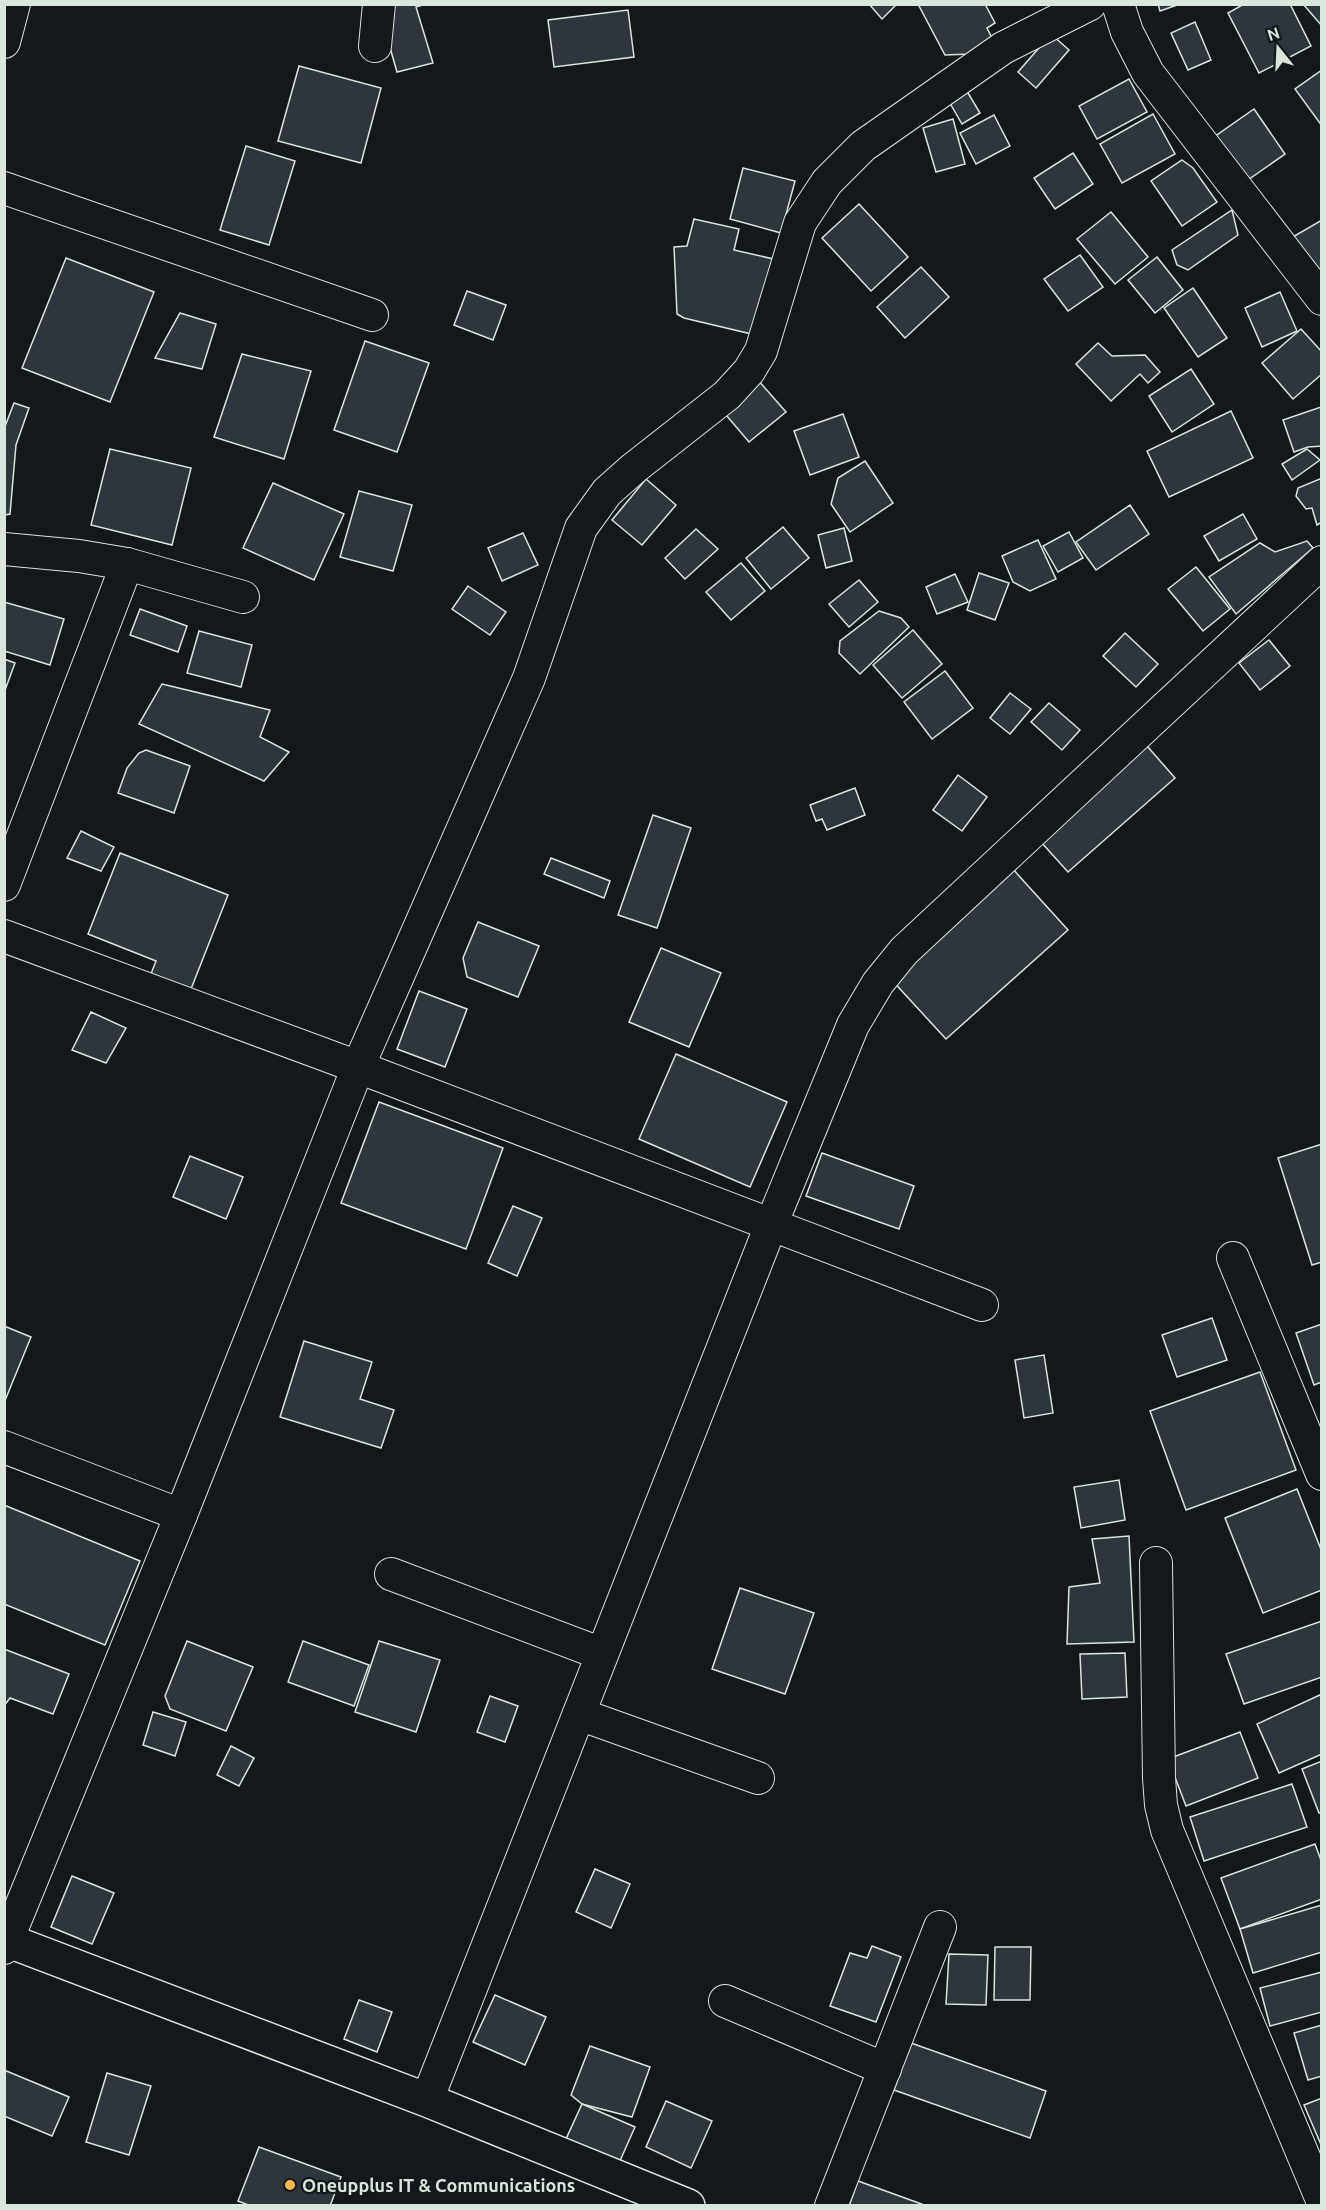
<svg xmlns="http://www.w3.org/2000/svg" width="1326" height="2210" font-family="Ubuntu,sans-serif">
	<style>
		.building { fill: #2c363c; stroke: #d8e6dc; stroke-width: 1.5 }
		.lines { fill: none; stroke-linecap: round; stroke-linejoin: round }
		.street-casing { stroke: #d8e6dc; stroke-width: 34 }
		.secondary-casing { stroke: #d8e6dc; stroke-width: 36 }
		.street { stroke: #14181c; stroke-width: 32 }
		.secondary { stroke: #14181c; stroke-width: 33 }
		.poi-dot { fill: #ffb74d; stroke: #14181c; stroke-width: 2 }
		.labels { text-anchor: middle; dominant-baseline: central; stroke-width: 4.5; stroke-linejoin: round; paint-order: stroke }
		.poi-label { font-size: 18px; font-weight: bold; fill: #d8e6dc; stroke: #14181c; text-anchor: start }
	</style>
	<rect width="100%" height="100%" fill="#14181c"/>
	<!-- building -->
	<g class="building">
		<polygon points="391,4 426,4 416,7 433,63 397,72 383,23"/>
		<polygon points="869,4 897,4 882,19"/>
		<polygon points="918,4 985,4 995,23 987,28 994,42 970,54 945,55"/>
		<polygon points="1158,4 1180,4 1160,11"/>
		<polygon points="1244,4 1290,4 1311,46 1259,73 1228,13"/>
		<polygon points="1303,4 1322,4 1322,26"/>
		<polygon points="628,10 634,57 554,67 548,20"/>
		<polygon points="1195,22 1211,60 1188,70 1171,33"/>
		<polygon points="1051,34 1069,50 1036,88 1018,72"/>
		<polygon points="299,66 381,88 361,163 278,141"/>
		<polygon points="1322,70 1322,126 1295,89"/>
		<polygon points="1129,79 1147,112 1097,139 1079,106"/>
		<polygon points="965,88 980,113 962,124 947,98"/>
		<polygon points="1254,109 1285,154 1245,182 1214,137"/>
		<polygon points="1153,114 1175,154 1122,183 1100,144"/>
		<polygon points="994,115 1010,146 976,164 960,133"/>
		<polygon points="953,119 965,164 936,172 923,128"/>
		<polygon points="246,146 295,161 269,245 220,230"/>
		<polygon points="1073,153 1093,184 1055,209 1034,178"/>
		<polygon points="1182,160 1193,168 1217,202 1182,226 1151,181"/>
		<polygon points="743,168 795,181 781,233 730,219"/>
		<polygon points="859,204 908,257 871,291 822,238"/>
		<polygon points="1232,210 1238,235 1188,270 1177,265 1172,250"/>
		<polygon points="1111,212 1148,257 1115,284 1077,239"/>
		<polygon points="694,219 739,229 734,250 778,260 760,336 684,318 677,314 674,247 687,246"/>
		<polygon points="1322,220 1322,275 1291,238"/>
		<polygon points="1080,255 1103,287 1068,311 1044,279"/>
		<polygon points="1157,257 1183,290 1155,313 1128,280"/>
		<polygon points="66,258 154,292 110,402 22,368"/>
		<polygon points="921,267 949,297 905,338 877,307"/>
		<polygon points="1193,288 1227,338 1198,357 1164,308"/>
		<polygon points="467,291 506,305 493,340 454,325"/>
		<polygon points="1280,292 1297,331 1262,347 1245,308"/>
		<polygon points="180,313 216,324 202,369 155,358"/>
		<polygon points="1301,329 1322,352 1322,374 1293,399 1262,363"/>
		<polygon points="365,341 429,363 397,452 334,430"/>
		<polygon points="1098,343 1112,356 1145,355 1160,372 1148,383 1140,374 1111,401 1076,364"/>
		<polygon points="242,354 311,371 284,459 214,437"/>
		<polygon points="1191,369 1214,404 1172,432 1149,396"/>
		<polygon points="757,379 786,412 749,442 721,409"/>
		<polygon points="14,403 29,408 16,445 10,514 4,515 4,429"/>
		<polygon points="1321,407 1322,446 1308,447 1294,452 1283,420"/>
		<polygon points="1231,411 1253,458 1169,497 1147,451"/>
		<polygon points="843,414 859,457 810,475 794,431"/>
		<polygon points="110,449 191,468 172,545 91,525"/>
		<polygon points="1307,449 1320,460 1292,480 1282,464"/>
		<polygon points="865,461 893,503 850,532 831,504 838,478"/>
		<polygon points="1322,478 1322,522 1317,525 1312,508 1306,509 1296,496 1298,488"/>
		<polygon points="646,479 676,505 642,545 612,520"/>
		<polygon points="273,483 344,514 314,580 243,548"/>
		<polygon points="359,491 412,505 393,571 340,557"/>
		<polygon points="1130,505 1149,534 1096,570 1076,542"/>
		<polygon points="1243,514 1257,539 1219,561 1204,536"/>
		<polygon points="783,527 809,558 771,589 746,558"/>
		<polygon points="844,528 852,561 826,568 818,535"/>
		<polygon points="696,529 718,549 685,579 665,558"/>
		<polygon points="1069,532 1083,558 1058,572 1043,546"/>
		<polygon points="523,533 538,565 502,581 488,548"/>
		<polygon points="1038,540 1056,579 1030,591 1013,582 1002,556"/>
		<polygon points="1307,541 1313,548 1236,614 1209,577 1260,543 1275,552"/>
		<polygon points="741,563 765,591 731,620 706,592"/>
		<polygon points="1196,567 1230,609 1203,631 1168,589"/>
		<polygon points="979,573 1009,583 995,620 967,610"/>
		<polygon points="955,574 968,602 937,614 926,587"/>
		<polygon points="859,580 878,602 849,627 829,604"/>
		<polygon points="468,586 506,612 490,635 452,609"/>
		<polygon points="4,602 64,619 50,665 4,651"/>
		<polygon points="140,609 187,626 178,652 130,635"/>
		<polygon points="879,611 901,618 909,627 860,674 839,653 840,641"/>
		<polygon points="913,630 942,664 902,698 873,665"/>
		<polygon points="199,631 252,645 241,687 187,673"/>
		<polygon points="1125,633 1158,664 1136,687 1103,656"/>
		<polygon points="1269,640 1290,666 1260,690 1239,663"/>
		<polygon points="4,659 15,663 4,693"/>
		<polygon points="945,671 973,708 932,739 904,702"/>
		<polygon points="162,684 270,710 260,737 289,752 264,781 139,724"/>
		<polygon points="1010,693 1031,709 1010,734 990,718"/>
		<polygon points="1049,703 1080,730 1062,750 1031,722"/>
		<polygon points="1140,738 1175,778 1068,872 1032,832"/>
		<polygon points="146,750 190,766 174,813 118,793 127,768 139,753"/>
		<polygon points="958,775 987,797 962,831 933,810"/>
		<polygon points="855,788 865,815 827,830 822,819 816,821 810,805"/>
		<polygon points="653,815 691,828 657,928 618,915"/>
		<polygon points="81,831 114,847 101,871 67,858"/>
		<polygon points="120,853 228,895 189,994 149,979 156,961 88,934"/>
		<polygon points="551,858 610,881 604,898 544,874"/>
		<polygon points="1011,867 1068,930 946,1039 889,977"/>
		<polygon points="478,922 539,946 518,997 467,977 463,958"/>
		<polygon points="661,948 721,973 689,1047 629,1022"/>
		<polygon points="419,991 467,1009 445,1067 397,1049"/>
		<polygon points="91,1012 126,1028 106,1063 72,1050"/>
		<polygon points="676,1054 787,1102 750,1187 639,1139"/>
		<polygon points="379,1102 503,1148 466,1249 341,1203"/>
		<polygon points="1322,1144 1322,1262 1312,1265 1278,1158"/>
		<polygon points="822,1153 914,1186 899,1229 806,1196"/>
		<polygon points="190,1156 243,1177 226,1219 173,1197"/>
		<polygon points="513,1206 542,1218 517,1276 488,1263"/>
		<polygon points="1212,1318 1227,1360 1177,1377 1162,1335"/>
		<polygon points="1322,1324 1322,1382 1314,1385 1296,1333"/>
		<polygon points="4,1326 31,1337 4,1403"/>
		<polygon points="304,1341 372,1362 360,1399 394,1410 381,1448 280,1417"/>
		<polygon points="1044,1355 1053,1413 1024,1418 1015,1360"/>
		<polygon points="1260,1372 1296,1470 1186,1510 1150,1411"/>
		<polygon points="1119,1480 1125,1520 1081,1528 1074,1487"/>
		<polygon points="1297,1489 1322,1552 1322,1590 1263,1613 1225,1518"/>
		<polygon points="4,1505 140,1561 105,1645 4,1604"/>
		<polygon points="1129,1536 1134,1642 1067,1644 1069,1587 1100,1583 1092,1539"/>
		<polygon points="740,1588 814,1613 785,1694 712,1669"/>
		<polygon points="1322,1621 1322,1677 1244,1704 1226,1654"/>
		<polygon points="187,1641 253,1667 226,1731 170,1709 165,1696"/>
		<polygon points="303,1641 369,1665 354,1706 288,1682"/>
		<polygon points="379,1641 440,1660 416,1732 355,1712"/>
		<polygon points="4,1649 69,1674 53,1714 10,1698 4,1706"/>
		<polygon points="1125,1653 1127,1697 1082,1699 1080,1654"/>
		<polygon points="1322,1694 1322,1754 1279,1773 1257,1724"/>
		<polygon points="490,1696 518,1706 505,1742 477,1732"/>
		<polygon points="153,1712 186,1722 175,1756 143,1745"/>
		<polygon points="1240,1732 1258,1778 1186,1806 1168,1759"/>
		<polygon points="231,1746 254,1758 239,1786 217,1775"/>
		<polygon points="1322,1761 1322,1812 1319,1813 1302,1769"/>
		<polygon points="1292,1784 1307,1827 1204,1861 1190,1817"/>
		<polygon points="1315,1844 1322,1863 1322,1899 1240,1929 1221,1878"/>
		<polygon points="595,1869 630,1884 611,1928 576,1912"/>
		<polygon points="72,1876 114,1893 92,1944 51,1927"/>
		<polygon points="1322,1905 1322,1952 1253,1973 1240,1929"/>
		<polygon points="872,1946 901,1957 876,2022 830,2006 850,1953 867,1958"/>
		<polygon points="995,1947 1031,1947 1030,2000 994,2000"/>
		<polygon points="949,1954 988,1955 986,2005 946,2004"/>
		<polygon points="1322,1972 1322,2012 1270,2026 1260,1988"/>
		<polygon points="495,1995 546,2017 525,2065 473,2042"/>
		<polygon points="359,2000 392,2012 377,2052 344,2039"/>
		<polygon points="1322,2025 1322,2076 1308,2080 1294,2033"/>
		<polygon points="911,2043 1046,2091 1030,2138 894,2090"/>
		<polygon points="590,2046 650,2067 632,2117 582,2104 571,2095"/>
		<polygon points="4,2070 69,2097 52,2136 4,2116"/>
		<polygon points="107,2073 151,2086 129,2155 86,2142"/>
		<polygon points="1322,2098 1322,2147 1304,2105"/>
		<polygon points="666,2101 712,2121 691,2168 646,2147"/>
		<polygon points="582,2104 635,2127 619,2163 566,2139"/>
		<polygon points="259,2147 341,2177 330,2206 251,2206 238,2201"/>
		<polygon points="858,2181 927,2206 849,2206"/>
	</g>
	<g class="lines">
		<!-- street casing -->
		<g class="street-casing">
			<g id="street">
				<polyline points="1118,4 1127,32 1148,73 1322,299"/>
				<polyline points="4,42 14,4"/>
				<polyline points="375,46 379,4"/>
				<polyline points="4,188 372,315"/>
				<polyline points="4,549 79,556 127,564 243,597"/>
				<polyline points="4,885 127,564"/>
				<polyline points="4,936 358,1067 982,1305"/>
				<polyline points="1233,1258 1322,1474"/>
				<polyline points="4,1447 181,1515"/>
				<polyline points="1156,1563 1159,1778 1161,1805 1167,1830 1322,2200"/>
				<polyline points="391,1574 602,1654"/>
				<polyline points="579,1714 758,1778"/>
				<polyline points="4,1948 181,1515 358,1067 529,678 581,528 607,492 634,468 727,395 749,371 761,351 800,223 827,182 863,146 1003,48 1090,4"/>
				<polyline points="725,2001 885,2069"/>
				<polyline points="427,2100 771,1225 853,1025 878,983 904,951 1322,562"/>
				<polyline points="831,2206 940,1927"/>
			</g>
		</g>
		<!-- secondary casing -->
		<g class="secondary-casing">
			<polyline id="secondary" points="4,1939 427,2100 688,2206"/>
		</g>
		<!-- street -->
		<use href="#street" class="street"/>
		<!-- secondary -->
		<use href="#secondary" class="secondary"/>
	</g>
	<!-- markers -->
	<circle class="poi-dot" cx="290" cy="2185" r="6"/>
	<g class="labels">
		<!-- poi labels -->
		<g class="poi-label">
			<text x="302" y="2185">Oneupplus IT &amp; Communications</text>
		</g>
	</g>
	<!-- border -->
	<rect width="1326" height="2210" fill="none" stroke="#d8e6dc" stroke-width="12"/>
	<!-- north arrow -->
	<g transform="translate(1278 48) rotate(342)" stroke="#14181c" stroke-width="4.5" paint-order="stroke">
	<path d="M0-4.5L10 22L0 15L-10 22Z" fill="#d8e6dc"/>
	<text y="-9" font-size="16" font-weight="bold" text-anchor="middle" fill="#d8e6dc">N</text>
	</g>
</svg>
